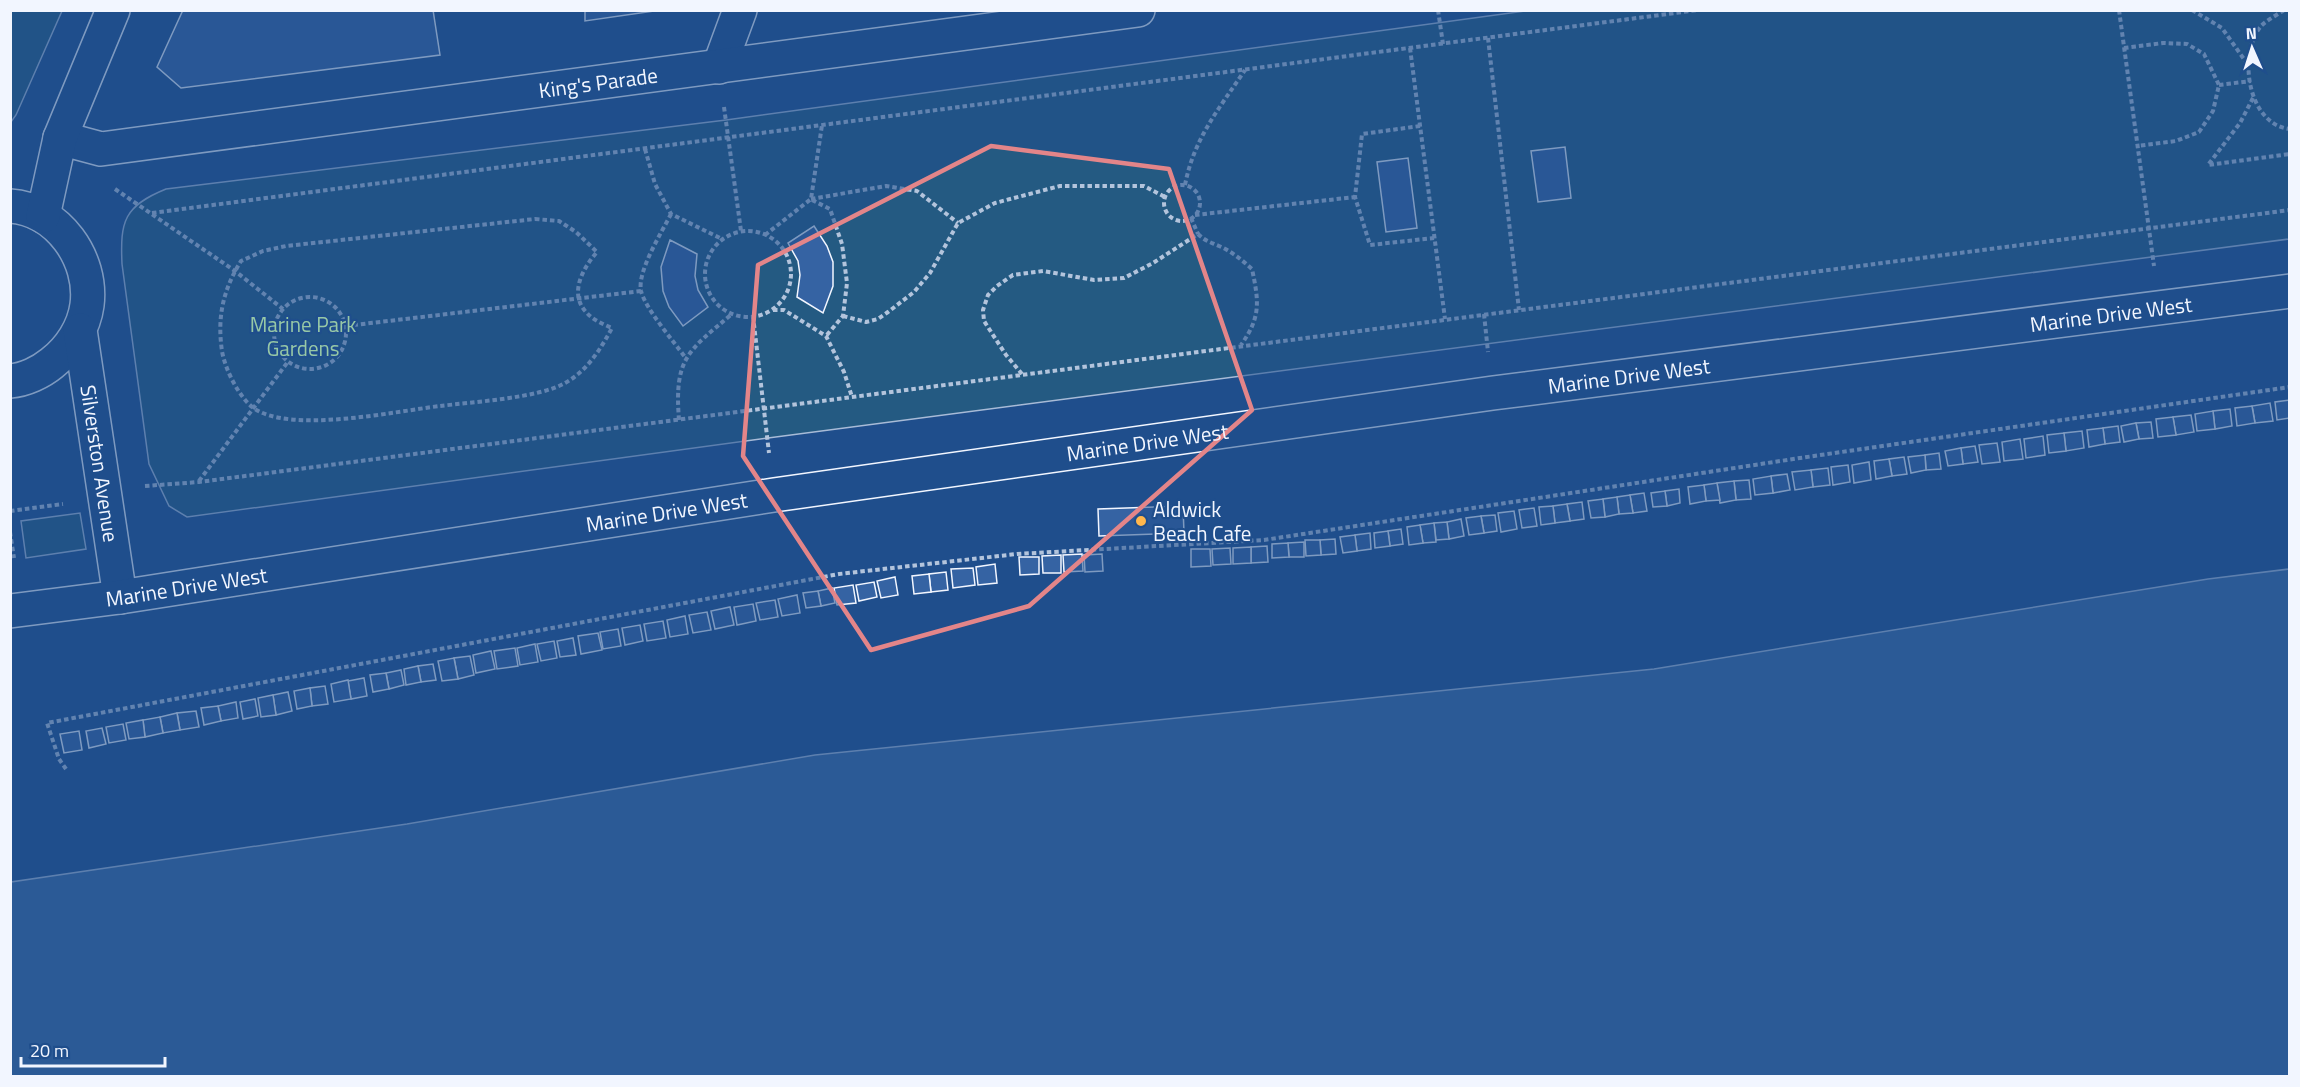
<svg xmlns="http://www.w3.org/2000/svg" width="2300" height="1087" font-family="'Titillium Web',sans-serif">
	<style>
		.green { fill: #245a82; stroke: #a8bbd7; stroke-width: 1.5 }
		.water { fill: #3b69a3; stroke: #a8bbd7; stroke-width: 1.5 }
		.building { fill: #3563a3; stroke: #f2f6ff; stroke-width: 1.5 }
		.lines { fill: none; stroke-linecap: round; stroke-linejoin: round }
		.minor-casing { stroke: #f2f6ff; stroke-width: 36 }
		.path { stroke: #b3c4dc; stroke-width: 4; stroke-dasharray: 4.5 3; stroke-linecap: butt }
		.minor { stroke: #1f4e8c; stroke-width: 33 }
		.marked { fill: none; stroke: #e38589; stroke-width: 4.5; stroke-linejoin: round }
		.poi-dot { fill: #ffb74d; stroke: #1f4e8c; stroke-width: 2 }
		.labels { text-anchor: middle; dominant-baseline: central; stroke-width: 4.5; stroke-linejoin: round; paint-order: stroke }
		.street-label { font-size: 21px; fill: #f2f6ff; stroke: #1f4e8c }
		.park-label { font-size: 21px; fill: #97c8a6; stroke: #1f4e8c }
		.poi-label { font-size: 21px; fill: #f2f6ff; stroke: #1f4e8c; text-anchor: start }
	</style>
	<rect width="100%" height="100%" fill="#1f4e8c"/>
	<!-- green -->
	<g class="green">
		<polygon points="10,11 62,11 16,115 11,122"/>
		<path d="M1525,11H2289V239L768,438L187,517L169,506L149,464L122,264C120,221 124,206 166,189L726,120Z"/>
		<polygon points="80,513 86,549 26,558 21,521"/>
	</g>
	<!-- water -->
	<polygon class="water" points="2289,569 2289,1076 11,1076 11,882 407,824 815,755 1654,669 2208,579"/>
	<!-- building -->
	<g class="building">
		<polygon points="183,10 433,10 440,55 181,88 157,67"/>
		<polygon points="585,10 661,10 585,21"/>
		<polygon points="1565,147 1571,198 1538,202 1531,151"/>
		<polygon points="1408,158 1417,228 1386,232 1377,162"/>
		<polygon points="814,226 827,246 833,262 833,286 823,313 797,297 800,275 798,261 788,243"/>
		<polygon points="670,240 697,254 695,276 698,290 708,307 683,326 669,307 663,291 661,267"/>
		<polygon points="2290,400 2290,418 2277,420 2275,402"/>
		<polygon points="2270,403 2273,421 2255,423 2252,406"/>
		<polygon points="2252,406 2255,423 2237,426 2235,408"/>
		<polygon points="2230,409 2232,426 2215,429 2213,411"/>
		<polygon points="2213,411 2215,429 2197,431 2195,414"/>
		<polygon points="2191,415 2194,432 2176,435 2173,417"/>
		<polygon points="2173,417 2176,435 2158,437 2156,419"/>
		<polygon points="2151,422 2153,438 2139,439 2136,423"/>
		<polygon points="2136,423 2139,439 2124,442 2121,426"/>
		<polygon points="2118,426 2120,442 2105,444 2103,428"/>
		<polygon points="2103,428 2105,444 2089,447 2087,430"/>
		<polygon points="2082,431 2084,448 2066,451 2064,433"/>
		<polygon points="2064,433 2066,451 2049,453 2047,435"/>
		<polygon points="2043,436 2045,455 2026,458 2024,439"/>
		<polygon points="2020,439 2023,459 2004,461 2002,442"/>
		<polygon points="1997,443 2000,462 1982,464 1979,445"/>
		<polygon points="1975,446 1978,462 1963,464 1961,448"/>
		<polygon points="1961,448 1963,464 1948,466 1945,451"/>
		<polygon points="1939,453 1941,469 1926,470 1925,455"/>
		<polygon points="1925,455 1926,470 1911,473 1908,457"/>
		<polygon points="1904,457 1907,474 1892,476 1889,459"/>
		<polygon points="1889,459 1892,476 1876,479 1874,461"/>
		<polygon points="1869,462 1871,480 1854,483 1852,465"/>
		<polygon points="1848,465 1850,482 1833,485 1831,467"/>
		<polygon points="1828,468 1830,485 1813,487 1811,470"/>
		<polygon points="1811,470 1813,487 1795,490 1792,472"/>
		<polygon points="1787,474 1790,490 1773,493 1771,476"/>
		<polygon points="1771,476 1773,493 1755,495 1753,479"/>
		<polygon points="1749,480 1751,499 1736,500 1734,481"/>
		<polygon points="1734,481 1736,500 1720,503 1717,483"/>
		<polygon points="1717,483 1720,500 1706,501 1704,485"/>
		<polygon points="1704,485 1706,501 1690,504 1688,487"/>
		<polygon points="1679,489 1680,503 1667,506 1665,491"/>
		<polygon points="1665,491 1667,506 1653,507 1651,493"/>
		<polygon points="1644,493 1647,511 1633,513 1630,495"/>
		<polygon points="1630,495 1633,513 1619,514 1617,497"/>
		<polygon points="1617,497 1619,514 1605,517 1603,499"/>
		<polygon points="1603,499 1605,517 1591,518 1588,501"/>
		<polygon points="1582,502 1584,519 1570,521 1567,504"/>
		<polygon points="1567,504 1570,521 1555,523 1553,506"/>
		<polygon points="1183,506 1184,533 1099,536 1098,509"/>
		<polygon points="1553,506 1555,523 1541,525 1539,507"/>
		<polygon points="1534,508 1537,526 1522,528 1519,510"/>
		<polygon points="1514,511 1517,529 1501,532 1498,513"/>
		<polygon points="1495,515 1497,531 1484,533 1481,516"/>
		<polygon points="1481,516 1484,533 1469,535 1466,518"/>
		<polygon points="1461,519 1464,536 1449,539 1447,522"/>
		<polygon points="1447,522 1449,539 1436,540 1434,523"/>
		<polygon points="1434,523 1436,542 1423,543 1420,525"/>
		<polygon points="1420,525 1423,543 1409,545 1407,527"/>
		<polygon points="1401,529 1403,544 1390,546 1388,531"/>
		<polygon points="1388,531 1390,546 1375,548 1374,533"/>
		<polygon points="1370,533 1371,549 1357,551 1355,535"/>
		<polygon points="1355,535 1357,551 1343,553 1340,537"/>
		<polygon points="1335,539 1336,554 1321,555 1320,540"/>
		<polygon points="1305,540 1320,540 1321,555 1306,556"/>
		<polygon points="1304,542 1304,557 1289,557 1288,543"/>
		<polygon points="1288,543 1289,557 1272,558 1272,544"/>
		<polygon points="1267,546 1268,562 1251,563 1251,547"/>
		<polygon points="1251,547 1251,563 1233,564 1233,548"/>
		<polygon points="1230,548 1231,564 1213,565 1212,549"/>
		<polygon points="1191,549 1210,549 1211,566 1191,567"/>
		<polygon points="1082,554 1083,571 1064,572 1063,555"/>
		<polygon points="1102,554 1103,571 1085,572 1084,555"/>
		<polygon points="1061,555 1061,573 1043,573 1042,556"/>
		<polygon points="1019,557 1039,557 1039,574 1020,575"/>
		<polygon points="995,564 997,583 978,585 976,567"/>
		<polygon points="973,568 975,585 953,588 951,569"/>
		<polygon points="946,572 948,590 931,592 929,574"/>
		<polygon points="929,574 931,592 914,594 912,576"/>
		<polygon points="895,577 898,595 881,598 877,581"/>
		<polygon points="874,582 877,597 859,601 856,585"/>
		<polygon points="853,585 856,603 837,605 834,588"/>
		<polygon points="832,588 835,603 821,606 818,591"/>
		<polygon points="818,591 821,606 806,608 803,593"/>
		<polygon points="797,595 800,613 782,616 778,599"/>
		<polygon points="775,600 778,617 760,620 756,603"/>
		<polygon points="753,604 756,621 737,625 734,607"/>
		<polygon points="730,607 734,625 715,629 711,611"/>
		<polygon points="707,612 711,630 693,633 689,615"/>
		<polygon points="685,616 688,634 670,637 667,620"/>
		<polygon points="663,621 666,638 647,641 644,624"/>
		<polygon points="640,625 643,641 625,645 622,628"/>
		<polygon points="618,629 621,646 603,649 600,632"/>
		<polygon points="598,633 602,650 581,654 578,636"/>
		<polygon points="573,638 576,655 560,657 557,641"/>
		<polygon points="554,641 557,658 541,661 537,644"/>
		<polygon points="535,644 538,662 520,665 517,648"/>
		<polygon points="515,648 518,666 497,669 494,651"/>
		<polygon points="491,651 495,669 476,673 473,655"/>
		<polygon points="470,656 474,675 458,679 454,658"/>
		<polygon points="454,658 458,679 442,681 438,661"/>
		<polygon points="433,664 436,680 421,682 418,666"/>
		<polygon points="418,666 421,682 406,685 404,669"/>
		<polygon points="401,670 404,685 389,689 386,673"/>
		<polygon points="386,673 389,689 373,692 370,675"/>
		<polygon points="364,678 367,696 351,699 348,681"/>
		<polygon points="348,680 351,699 334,702 331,684"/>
		<polygon points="325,686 328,704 312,706 310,688"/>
		<polygon points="310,688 312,706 297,709 294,691"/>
		<polygon points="288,692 292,711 276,715 273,695"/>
		<polygon points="273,695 276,715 261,717 258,698"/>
		<polygon points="255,699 258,716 243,719 240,702"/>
		<polygon points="236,702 238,718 221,721 218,706"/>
		<polygon points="218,706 221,721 204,725 201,708"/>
		<polygon points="196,711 199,727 180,730 177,713"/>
		<polygon points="177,713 180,730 163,733 160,717"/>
		<polygon points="160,717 163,733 145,737 143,720"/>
		<polygon points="143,720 145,737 129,739 126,723"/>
		<polygon points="123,724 126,740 109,743 106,727"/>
		<polygon points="102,728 106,744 89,748 86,731"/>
		<polygon points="79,731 82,750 64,753 60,734"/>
	</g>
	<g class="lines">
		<!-- minor casing -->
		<g class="minor-casing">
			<g id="minor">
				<polyline points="719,67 740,10"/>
				<path id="s1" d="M60,138L101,149L1138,10"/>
				<path d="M10,206C58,209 93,259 87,305C84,328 70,349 52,363C41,372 25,380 10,381"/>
				<polyline points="43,216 60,138 113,10"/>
				<path id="s2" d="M80,330L120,597"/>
				<path id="s3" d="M10,611L120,597L774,495L1493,393L2290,291"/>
			</g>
		</g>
		<!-- path -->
		<g class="path">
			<polyline points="1438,10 1443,44"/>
			<polyline points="2119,10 2154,266"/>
			<polyline points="2192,10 2222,28 2246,62"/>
			<path d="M2284,10C2277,15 2267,20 2261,26C2237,55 2248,125 2290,129"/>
			<polyline points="1488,38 1519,310"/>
			<polyline points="1410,48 1445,319"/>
			<polyline points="2124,48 2163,43 2187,44 2204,54 2219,85 2213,111 2199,132 2176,141 2137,146"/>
			<polyline points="2219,85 2251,81"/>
			<polyline points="2253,98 2240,123 2208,165 2290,154"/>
			<polyline points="724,107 741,231"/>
			<polyline points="1420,126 1362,134 1355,197 1370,245 1434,238"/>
			<polyline points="645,149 655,184 671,214 722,239"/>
			<path d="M1185,185C1194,138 1219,109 1245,70"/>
			<circle cx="1182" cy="203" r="18"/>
			<polyline points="115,189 235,271 283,309"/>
			<polyline points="811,199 886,186 917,191 958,223"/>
			<polyline points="812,200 830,209 842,244 847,283 843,316 826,336"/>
			<polyline points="152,213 1698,10"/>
			<path d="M671,214C662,232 637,271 641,291C645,308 674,342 685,357"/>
			<polyline points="1195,215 1355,197"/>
			<polyline points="1191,218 1198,234"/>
			<path d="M535,219L559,221L576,232L597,252C583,268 568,294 587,313C593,320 603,324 612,328C600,350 587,371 565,383C539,398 472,402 440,406C396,411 288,435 252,407C238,395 225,369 222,351C217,317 223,290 241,261L263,251L286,246Z"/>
			<circle cx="748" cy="274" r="43"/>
			<polyline points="765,235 811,199 822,125"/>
			<circle cx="310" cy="333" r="36"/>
			<polyline points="773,310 784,310 826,336 844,372 852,397"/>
			<polyline points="1484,314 1488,352"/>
			<polyline points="753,316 769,453"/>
			<polyline points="843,316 866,322 878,319 888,312 914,292 930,273 958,223 995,203 1060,186 1144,186 1165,197"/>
			<polyline points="346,326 641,291"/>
			<path d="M1022,374L1006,355L984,321L983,310L988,295L997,286L1013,275L1043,271L1094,280L1124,278L1153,263L1198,234C1205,241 1210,242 1219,246C1231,251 1242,260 1252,269C1259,302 1261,317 1241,345"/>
			<path d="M679,420C674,358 688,351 732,314"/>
			<polyline points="199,481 287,363"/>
			<polyline points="145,486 199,482 2290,210"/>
			<polyline points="10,511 63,504"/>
			<polyline points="10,532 14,558"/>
			<polyline points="66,769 59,759 47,723 839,574 1017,554 1264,540 1800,458 2290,387"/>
		</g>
		<!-- minor -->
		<use href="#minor" class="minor"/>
	</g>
	<!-- marked area -->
	<path d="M0 0H2300V1087H0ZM991,146L1169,169L1252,410L1029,606L871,650L743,456L758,265Z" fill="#1f4e8c" fill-opacity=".55" fill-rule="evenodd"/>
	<path class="marked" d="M991,146L1169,169L1252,410L1029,606L871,650L743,456L758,265Z"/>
	<!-- markers -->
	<circle class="poi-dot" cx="1141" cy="521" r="6"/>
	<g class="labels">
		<!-- street labels -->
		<g class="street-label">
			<text stroke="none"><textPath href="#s1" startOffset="544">King's Parade</textPath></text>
			<text stroke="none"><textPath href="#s3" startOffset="2122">Marine Drive West</textPath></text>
			<text stroke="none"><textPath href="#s3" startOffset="1636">Marine Drive West</textPath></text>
			<text stroke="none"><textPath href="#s3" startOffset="1150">Marine Drive West</textPath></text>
			<text stroke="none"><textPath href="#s2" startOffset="135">Silverston Avenue</textPath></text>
			<text stroke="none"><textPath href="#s3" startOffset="664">Marine Drive West</textPath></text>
			<text stroke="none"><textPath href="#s3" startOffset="178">Marine Drive West</textPath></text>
		</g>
		<!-- park labels -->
		<g class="park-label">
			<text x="303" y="324">Marine Park<tspan x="303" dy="24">Gardens</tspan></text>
		</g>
		<!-- poi labels -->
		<g class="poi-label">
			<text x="1153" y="509">Aldwick<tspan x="1153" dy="24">Beach Cafe</tspan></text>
		</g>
	</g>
	<!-- border -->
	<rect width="2300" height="1087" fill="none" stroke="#f2f6ff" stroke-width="24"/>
	<!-- north arrow -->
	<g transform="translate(2252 48) rotate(357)" stroke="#1f4e8c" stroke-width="4.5" paint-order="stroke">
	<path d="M0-4.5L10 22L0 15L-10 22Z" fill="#f2f6ff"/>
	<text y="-9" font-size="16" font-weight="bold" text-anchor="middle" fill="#f2f6ff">N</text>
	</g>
	<!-- scale -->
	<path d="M21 1057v9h144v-9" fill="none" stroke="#f2f6ff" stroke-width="3"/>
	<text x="30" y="1057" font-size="18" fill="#f2f6ff" stroke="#1f4e8c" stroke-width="4.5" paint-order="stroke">20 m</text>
</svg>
